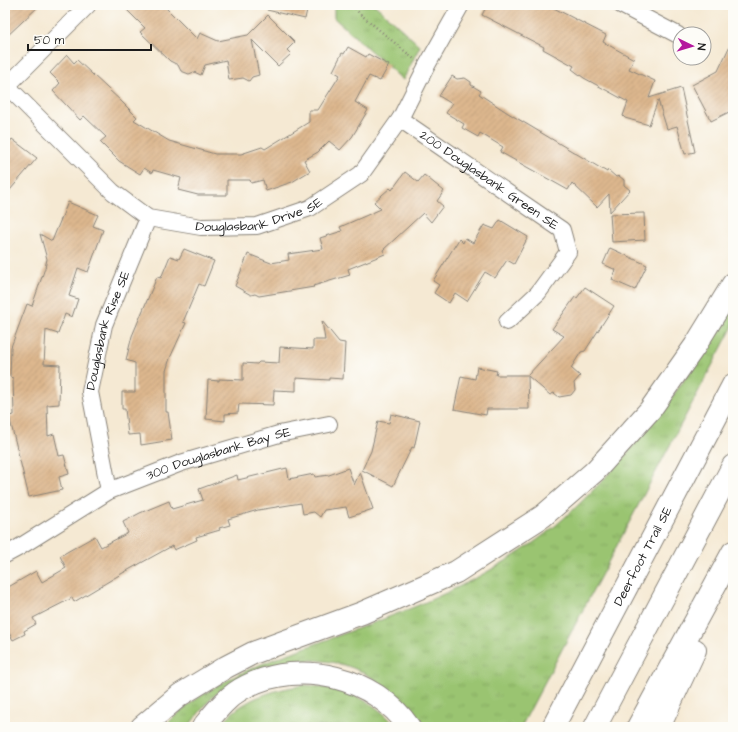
<svg xmlns="http://www.w3.org/2000/svg" width="738" height="732" font-family="'Architects Daughter',sans-serif">
	<style>
		.grass { fill: url(#grass-tufts); stroke: #5b7046 }
		.building { fill: url(#building-hatch) }
		.lines { fill: none; stroke-linecap: round; stroke-linejoin: round }
		.minor-casing { stroke: #888278; stroke-width: 18 }
		.highway-casing { stroke: #888278; stroke-width: 24 }
		.path { stroke: #888278; stroke-width: 2.5; stroke-dasharray: 1 3; stroke-linecap: butt }
		.minor { stroke: #fff; stroke-width: 16 }
		.highway { stroke: #fff; stroke-width: 22 }
		.labels { text-anchor: middle; dominant-baseline: central; stroke-width: 3; stroke-linejoin: round; paint-order: stroke }
		.street-label { font-size: 13px; fill: #1c1c1c; stroke: #fdfcf7 }
	</style>
	<defs>
		<pattern id="grass-tufts" width="24" height="20" patternUnits="userSpaceOnUse"><rect width="24" height="20" fill="#9ac471"/><path d="M3 7l-1-3M5 7V3M7 7l1-3M15 17l-1-3M17 17v-4M19 17l1-3" fill="none" stroke="#84a861"/></pattern>
		<pattern id="building-hatch" width="6" height="6" patternUnits="userSpaceOnUse"><rect width="6" height="6" fill="#ddb78e"/><path d="M-1 1l2-2M0 6l6-6M5 7l2-2" fill="none" stroke="#bd9d7a"/></pattern>
	</defs>
	<rect width="100%" height="100%" fill="#fdfcf7"/>
	<filter id="ink" filterUnits="userSpaceOnUse"><feTurbulence type="fractalNoise" baseFrequency=".025" numOctaves="2"/><feDisplacementMap in="SourceGraphic" scale="8" xChannelSelector="R" yChannelSelector="G"/><feConvolveMatrix kernelMatrix="1 2 1 2 8 2 1 2 1" color-interpolation-filters="sRGB"/></filter>
	<filter id="wash" filterUnits="userSpaceOnUse"><feTurbulence type="fractalNoise" baseFrequency=".012" numOctaves="4" result="noise"/><feDisplacementMap in="SourceGraphic" scale="16" xChannelSelector="R" yChannelSelector="G"/><feGaussianBlur stdDeviation="0.9" result="paint"/><feColorMatrix in="noise" values="0 0 0 0 0 0 0 0 0 0 0 0 0 0 0 0 0 1.4 0 .05"/><feComposite in="paint" operator="in"/></filter>
	<g filter="url(#wash)">
		<rect width="100%" height="100%" fill="#f5e9d3"/>
		<!-- grass -->
		<g class="grass">
			<polygon points="334,5 375,5 420,46 403,80 334,18"/>
			<path d="M733,305V326L521,727H422C406,703 381,679 353,668C311,652 258,661 222,689C209,699 198,714 188,727H164C212,677 277,658 340,635C363,627 386,618 409,609C461,588 521,557 563,519C632,457 685,384 733,305Z"/>
			<path d="M305,685C344,689 370,697 397,727H219C240,699 272,690 305,685Z"/>
		</g>
		<g id="blocks">
			<!-- building -->
			<g class="building">
				<polygon points="12,5 40,5 5,38 5,11"/>
				<polygon points="122,5 163,5 197,39 200,33 218,41 248,35 268,15 295,42 287,50 291,54 278,66 252,40 259,75 252,77 249,81 243,78 229,80 226,60 205,65 201,75 194,72 189,74 181,71 178,65 170,61 140,32 145,28"/>
				<polygon points="268,5 308,5 305,19 267,10"/>
				<polygon points="487,5 548,5 606,35 603,42 634,59 629,69 655,81 649,98 681,88 695,152 685,154 677,126 667,129 658,100 649,125 625,118 623,116 628,102 584,78 572,69 574,66 543,49 544,47 482,15"/>
				<polygon points="733,39 733,110 711,121 692,85 718,71"/>
				<polygon points="348,47 366,57 368,54 389,65 380,81 369,76 355,102 368,110 352,137 340,150 329,141 318,152 304,160 310,171 292,182 266,191 263,180 251,183 250,180 227,180 227,195 198,195 178,190 181,178 153,170 152,173 144,168 140,174 119,161 100,142 106,137 84,116 80,120 53,91 60,83 50,73 67,55 74,63 77,60 122,102 137,117 134,120 169,141 215,154 241,154 262,147 265,149 309,122 309,110 318,110 340,75 333,71 342,53 344,54"/>
				<polygon points="452,76 457,79 465,78 471,82 471,85 481,91 479,94 508,113 607,172 608,170 616,177 619,176 624,180 624,185 630,190 610,212 609,194 597,207 572,183 568,190 500,152 503,147 480,133 478,137 462,128 464,124 446,113 452,104 439,96"/>
				<polygon points="12,139 37,158 5,196 5,149"/>
				<polygon points="405,172 418,182 424,175 444,191 437,201 443,206 431,222 423,213 383,250 385,254 348,269 350,275 313,286 314,287 259,296 255,294 251,295 235,286 248,254 271,263 289,260 288,254 323,249 320,238 342,231 340,227 381,209 374,202 390,188 392,190"/>
				<polygon points="68,202 98,215 93,226 103,230 88,272 78,268 69,296 78,299 72,317 65,314 58,334 46,330 44,364 60,365 59,404 47,405 48,436 54,434 59,456 64,455 69,474 59,477 62,490 29,497 9,416 14,415 13,378 10,377 11,347 27,304 32,306 45,268 47,259 40,234 52,241"/>
				<polygon points="644,213 645,240 612,242 610,214"/>
				<polygon points="500,220 528,237 514,264 507,260 495,278 485,272 467,301 455,293 449,303 434,293 439,285 433,281 459,239 463,243 465,238 473,243 484,225 494,229"/>
				<polygon points="610,248 647,265 635,290 612,280 616,270 603,264"/>
				<polygon points="184,249 214,261 204,286 199,284 183,322 186,323 170,358 166,371 166,412 168,412 172,440 141,445 140,434 128,435 125,409 122,409 122,392 135,392 135,363 126,360 132,336 157,277 161,278 170,256 179,259"/>
				<polygon points="585,287 614,306 585,351 581,352 571,368 580,376 574,383 575,390 571,395 559,397 554,393 550,395 528,376 529,409 487,409 486,415 454,409 461,376 475,379 477,367 497,371 496,375 528,375 564,336 552,329 575,297 577,298"/>
				<polygon points="322,321 339,342 345,343 343,379 329,378 329,380 296,378 296,391 274,390 273,405 239,404 238,413 225,414 225,421 206,419 208,380 219,381 219,379 243,380 243,363 257,364 259,362 279,363 280,347 313,349 313,340 325,340"/>
				<polygon points="391,414 420,421 414,448 412,447 393,486 362,470 371,451 378,421 389,423"/>
				<polygon points="287,468 289,479 314,474 315,477 329,475 348,468 354,485 360,472 373,509 349,517 346,507 324,510 320,517 314,512 303,514 301,503 258,510 228,519 230,525 219,528 220,530 196,537 197,540 174,550 172,546 121,574 74,602 72,598 33,618 36,624 24,631 25,634 13,640 5,626 5,589 36,571 42,582 66,568 60,556 95,536 101,547 128,533 123,522 140,513 169,501 172,509 203,500 199,489 237,475 238,480"/>
			</g>
		</g>
	</g>
	<g filter="url(#ink)">
		<use href="#blocks" fill-opacity="0" stroke="#888278" stroke-width="1"/>
		<g class="lines">
			<!-- minor casing -->
			<g class="minor-casing">
				<g id="minor">
					<polyline points="621,5 678,35"/>
					<path id="s1" d="M5,84L113,192L148,218L201,227L257,226L310,208L361,174L400,119L426,67L461,5"/>
					<polyline points="5,88 88,5"/>
					<path id="s2" d="M400,119L562,230L568,252L538,293L507,322"/>
					<path id="s3" d="M109,491L90,392L104,325L148,218"/>
					<path id="s4" d="M5,555L18,548L109,491L181,463L279,434L329,424"/>
				</g>
			</g>
			<!-- highway casing -->
			<g class="highway-casing">
				<g id="highway">
					<polyline points="142,727 180,695 226,667 253,653 362,613 456,572 543,516 595,471 650,410 695,346 733,284"/>
					<path d="M203,727C216,711 228,695 247,686C301,659 375,677 409,727"/>
					<path id="s5" d="M553,727L733,385"/>
					<polyline points="595,727 733,466"/>
					<polyline points="638,727 733,552"/>
					<polyline points="659,727 695,650"/>
				</g>
			</g>
			<!-- path -->
			<polyline class="path" points="353,5 359,13 414,59"/>
			<!-- minor -->
			<use href="#minor" class="minor"/>
			<!-- highway -->
			<use href="#highway" class="highway"/>
		</g>
	</g>
	<g class="labels">
		<!-- street labels -->
		<g class="street-label">
			<text stroke="none"><textPath href="#s2" startOffset="108">200 Douglasbank Green SE</textPath></text>
			<text stroke="none"><textPath href="#s1" startOffset="310">Douglasbank Drive SE</textPath></text>
			<text stroke="none"><textPath href="#s3" startOffset="165">Douglasbank Rise SE</textPath></text>
			<text stroke="none"><textPath href="#s4" startOffset="238">300 Douglasbank Bay SE</textPath></text>
			<text stroke="none"><textPath href="#s5" startOffset="193">Deerfoot Trail SE</textPath></text>
		</g>
	</g>
	<!-- margin -->
	<rect width="738" height="732" fill="none" stroke="#fdfcf7" stroke-width="20"/>
	<!-- north arrow -->
	<g transform="translate(692 46) rotate(95)"><circle r="19" fill="#fdfcf7" stroke="#a3a29f"/>
	<path d="M0-3L7 15L0 10L-7 15Z" fill="#b5179e"/>
	<text y="-6" font-size="11" font-weight="bold" text-anchor="middle" fill="#1c1c1c">N</text>
	</g>
	<!-- scale -->
	<path d="M28 44v6h123v-6" fill="none" stroke="#1c1c1c" stroke-width="2"/>
	<text x="34" y="44" font-size="12" fill="#1c1c1c" stroke="#fdfcf7" stroke-width="3" paint-order="stroke">50 m</text>
</svg>
